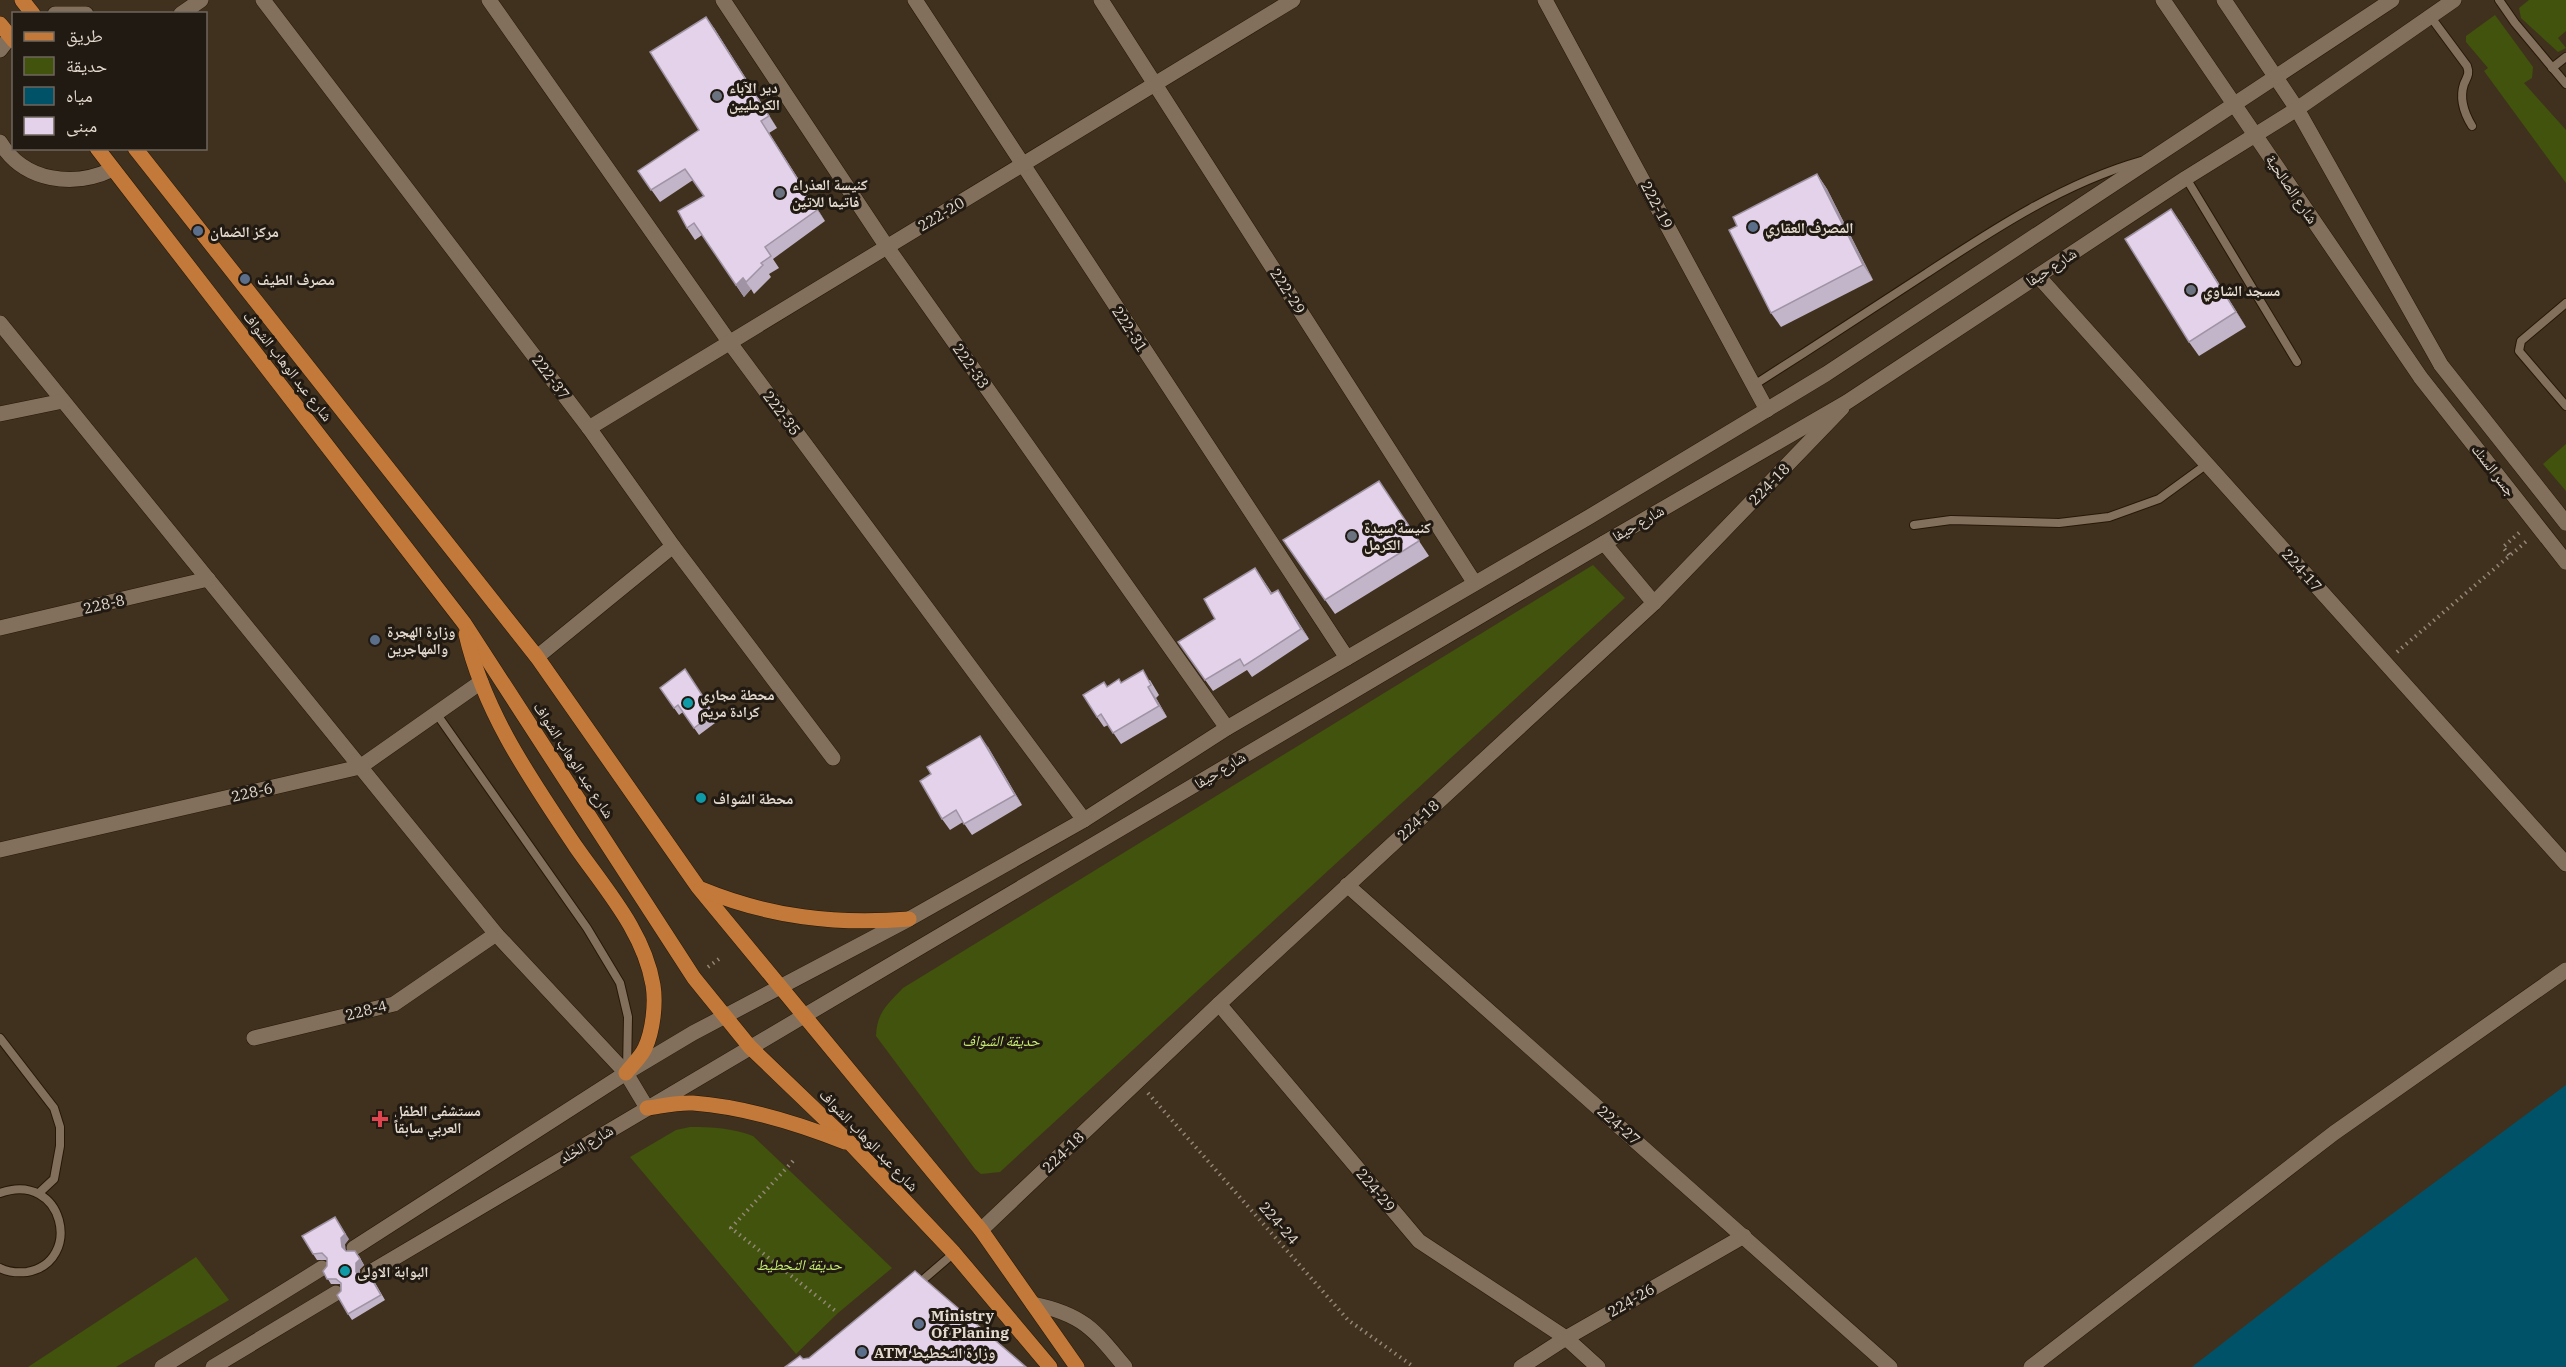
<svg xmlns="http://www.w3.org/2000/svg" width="2566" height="1367" font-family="'IBM Plex Serif','Noto Naskh Arabic',serif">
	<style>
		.green { fill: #41530c }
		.water { fill: #005269 }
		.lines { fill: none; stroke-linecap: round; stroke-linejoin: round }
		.service-casing { stroke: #261807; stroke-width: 10 }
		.minor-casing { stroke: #261807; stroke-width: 16 }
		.secondary-casing { stroke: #261807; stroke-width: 16 }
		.primary-casing { stroke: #261807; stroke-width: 16 }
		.path { stroke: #938778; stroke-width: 4; stroke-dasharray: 1.5 4.5; stroke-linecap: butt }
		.service { stroke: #82705c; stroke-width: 8 }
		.minor { stroke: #82705c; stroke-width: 15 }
		.secondary { stroke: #82705c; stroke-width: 15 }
		.primary { stroke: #c37939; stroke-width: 15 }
		.secondary-bridge-casing { stroke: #261807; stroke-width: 16; stroke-linecap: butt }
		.secondary-bridge { stroke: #82705c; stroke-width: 15 }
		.wall { fill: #c3b5c9 }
		.shaded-wall { fill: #9f93a4 }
		.building { fill: #e3d2ea; stroke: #9f93a4; stroke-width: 1.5 }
		.worship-dot { fill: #6b7280; stroke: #211a12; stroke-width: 2 }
		.service-dot { fill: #5c6f8a; stroke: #211a12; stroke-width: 2 }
		.culture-dot { fill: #0f9aa8; stroke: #211a12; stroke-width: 2 }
		.health-dot { fill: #e0444e; stroke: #211a12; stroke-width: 2 }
		.labels { text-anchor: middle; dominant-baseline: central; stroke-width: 6; stroke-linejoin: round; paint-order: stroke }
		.poi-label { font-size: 15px; font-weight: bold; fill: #e3d9ce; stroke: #211a12; text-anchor: start }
		.street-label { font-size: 15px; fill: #e3d9ce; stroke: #211a12 }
		.park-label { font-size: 15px; font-style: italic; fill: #c6ed70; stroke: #211a12 }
	</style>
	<rect width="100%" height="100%" fill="#40311e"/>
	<!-- green -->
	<g class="green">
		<polygon points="2529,0 2566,0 2566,31 2558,38 2566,48 2558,52 2521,18 2519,8"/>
		<polygon points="2495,15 2533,67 2532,78 2524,83 2566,130 2566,183 2484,71 2488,68 2466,42 2466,36"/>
		<polygon points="2566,444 2566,491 2543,464"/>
		<path d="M1593,565L1625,598L1000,1172L981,1174L975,1169L876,1036C877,1012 887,1005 903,988Z"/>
		<path d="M690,1127C713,1127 732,1128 753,1136L892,1268L838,1313L796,1354L630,1157L676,1130Z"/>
		<polygon points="196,1257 229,1300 116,1367 28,1367"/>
	</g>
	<!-- water -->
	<polygon class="water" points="2566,1085 2566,1367 2192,1367 2322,1266"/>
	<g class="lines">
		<!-- service casing -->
		<g class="service-casing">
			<g id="service">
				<polyline points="2499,0 2515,23 2566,84"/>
				<path d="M2430,16L2467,66C2470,74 2467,77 2464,84C2459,99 2464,113 2472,126"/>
				<polyline points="2552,68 2566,57"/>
				<polyline points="2186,178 2297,362"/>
				<polyline points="2566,303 2521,341 2519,351 2566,406"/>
				<path d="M1754,385C1812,348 1870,310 1927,273C1994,229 2064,183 2141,161"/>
				<polyline points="1914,525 1951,520 2059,523 2109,517 2159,499 2207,464"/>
				<polyline points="436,713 587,928 620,983 628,1017 627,1070"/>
				<polyline points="0,1038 54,1108 60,1127 60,1146 54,1179 39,1193"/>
				<path d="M0,1193C64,1170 84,1262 27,1272C17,1273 8,1272 0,1268"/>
				<polyline points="918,1284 954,1253"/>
			</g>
		</g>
		<!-- minor casing -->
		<g class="minor-casing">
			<g id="minor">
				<polyline points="263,0 589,428 673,546 833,758"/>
				<polyline points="489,0 730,343 1084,820"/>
				<polyline points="723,0 887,247 1227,728"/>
				<polyline points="915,0 1347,658"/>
				<polyline points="1101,0 1474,582"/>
				<polyline points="1545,0 1767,410"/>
				<polyline points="55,14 86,14"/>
				<polyline points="181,14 201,0"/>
				<polyline points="0,50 10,37"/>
				<path d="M0,142C24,182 74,188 113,169"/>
				<polyline points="2038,276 2566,864"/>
				<polyline points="0,323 496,934 626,1073 647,1108"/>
				<polyline points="0,414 63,401"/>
				<polyline points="589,428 1293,0"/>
				<polyline points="0,628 208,579"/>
				<polyline points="537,657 673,546"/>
				<polyline points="0,850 360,767 481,682"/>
				<polyline points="1347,885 1890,1367"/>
				<polyline points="1219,1004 1419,1241 1566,1338 1598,1367"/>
				<polyline points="254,1038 394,1004 496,934"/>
				<polyline points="981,1230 1219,1004 1654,603 1842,408"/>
				<path d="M1033,1304C1082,1314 1094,1329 1125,1367"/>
				<polyline points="1521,1367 1566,1338 1744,1236"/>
				<polyline points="2031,1367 2334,1133 2566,970"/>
			</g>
		</g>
		<!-- secondary casing -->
		<g class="secondary-casing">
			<g id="secondary">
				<polyline points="2163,0 2421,378"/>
				<polyline points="2224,0 2297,109 2441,365"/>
				<polyline points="1604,543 1654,603"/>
				<polyline points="354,1248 626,1073 693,1033 909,919 1084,820 1227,728 1589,517 1826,374 2392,0"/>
				<polyline points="369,1273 1604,543 1847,402 2186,178 2297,109 2454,0"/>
				<polyline points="162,1367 322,1268"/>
				<polyline points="213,1367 336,1293"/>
			</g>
		</g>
		<!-- primary casing -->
		<g class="primary-casing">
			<g id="primary">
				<polyline points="22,0 33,14"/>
				<polyline points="0,24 14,41"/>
				<polyline points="97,148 464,623 694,978 750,1047 852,1145 954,1253 1050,1367"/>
				<polyline points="135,148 537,657 698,887 981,1230 1077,1367"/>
				<path d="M466,634C484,713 532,781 576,847C606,890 644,932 653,985C656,1003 653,1031 645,1048C641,1057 632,1065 626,1073"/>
				<path d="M701,889C769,917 836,925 909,919"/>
				<path d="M647,1108C662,1106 678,1102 693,1103C746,1107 797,1123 845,1142"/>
			</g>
		</g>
		<!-- path -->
		<g class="path">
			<polyline points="2509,555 2503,547 2521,531"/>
			<polyline points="2397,652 2528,540"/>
			<polyline points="708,967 719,959"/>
			<polyline points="1148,1093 1348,1320 1414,1367"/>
			<polyline points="793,1161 731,1228 838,1313"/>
		</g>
		<!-- service -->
		<use href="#service" class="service"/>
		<!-- minor -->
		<use href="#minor" class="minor"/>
		<!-- secondary -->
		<use href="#secondary" class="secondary"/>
		<!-- primary -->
		<use href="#primary" class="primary"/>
		<!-- secondary-bridge casing -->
		<g class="secondary-bridge-casing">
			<g id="secondary-bridge">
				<polyline points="2441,365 2566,523"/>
				<polyline points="2421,378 2566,562"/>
			</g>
		</g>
		<!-- secondary-bridge -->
		<use href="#secondary-bridge" class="secondary-bridge"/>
	</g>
	<!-- wall -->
	<g class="wall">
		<polygon points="714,28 777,128 769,133 825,221 773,259 779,268 769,274 771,277 754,294 751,289 744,297 702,235 695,240 687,228 704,196 693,180 660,202 638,171 699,130"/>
		<polygon points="1817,174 1827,189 1873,280 1781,327 1771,313 1737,226"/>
		<polygon points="2171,209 2181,223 2246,327 2199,356 2189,342"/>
		<polygon points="1379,481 1429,556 1335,614 1283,540"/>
		<polygon points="1255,568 1272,593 1278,590 1309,639 1252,677 1247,670 1213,691 1178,642 1215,619"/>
		<polygon points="685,669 711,709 707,711 715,723 699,735 683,712 679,715 660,688"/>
		<polygon points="1150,680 1159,695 1156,698 1167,717 1121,744 1108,725 1104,727 1097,717 1107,686 1121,683"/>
		<polygon points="988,747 1022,805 972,835 963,822 950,830 942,819"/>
		<polygon points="349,1239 345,1244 345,1251 359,1256 364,1265 360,1269 360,1276 374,1281 385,1300 352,1320 348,1314 341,1291 340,1284 331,1284 323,1271 327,1266 327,1260 317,1260 313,1254"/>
	</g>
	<!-- shaded-wall -->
	<g class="shaded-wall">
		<polygon points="706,17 714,28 777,128 769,116"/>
		<polygon points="761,121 769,133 825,221 817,210"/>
		<polygon points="1817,174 1827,189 1873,280 1863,265"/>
		<polygon points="2171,209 2181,223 2246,327 2236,312"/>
		<polygon points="743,278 751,289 744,297 736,285"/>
		<polygon points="1278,590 1285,601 1309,639 1301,629"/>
		<polygon points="1148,687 1156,698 1167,717 1159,706"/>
		<polygon points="980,736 988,747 1022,805 1015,795"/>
		<polygon points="339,1223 349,1239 345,1244 346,1253 342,1247"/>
		<polygon points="355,1251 364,1265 360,1269 360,1277 356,1272"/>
	</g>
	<!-- building -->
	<g class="building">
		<polygon points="706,17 769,116 761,121 817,210 765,247 771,256 761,263 763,265 746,282 743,278 736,285 694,223 687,228 678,211 704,196 685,169 651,190 638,171 699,130 650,52"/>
		<polygon points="1817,174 1863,265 1771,313 1729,230 1737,226 1733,217"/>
		<polygon points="2171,209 2236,312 2189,342 2125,239"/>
		<polygon points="1379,481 1419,541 1325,600 1283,540"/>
		<polygon points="1255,568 1271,594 1278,590 1301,629 1244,666 1240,659 1205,680 1178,642 1215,619 1204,599"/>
		<polygon points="685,669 706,701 702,704 710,716 694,728 678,705 674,708 660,688"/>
		<polygon points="1143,670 1151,685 1148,687 1159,706 1113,733 1101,714 1097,717 1083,695 1104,682 1107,687 1119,679 1121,683"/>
		<polygon points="980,736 1015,795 964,824 956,810 942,819 920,781 931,774 927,767"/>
		<polygon points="335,1217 345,1234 341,1238 342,1247 346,1251 355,1251 360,1259 356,1263 356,1272 361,1276 370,1276 381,1295 348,1314 337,1295 341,1291 341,1283 336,1279 327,1279 323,1271 327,1266 327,1258 322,1253 313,1254 302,1236"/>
		<polygon points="915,1271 1026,1367 785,1367 800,1356 803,1359 809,1358"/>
	</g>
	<!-- markers -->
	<g class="worship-dot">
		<circle cx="717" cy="96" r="6"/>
		<circle cx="780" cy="193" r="6"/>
		<circle cx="2191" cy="290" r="6"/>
		<circle cx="1352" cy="536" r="6"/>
	</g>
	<g class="service-dot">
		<circle cx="1753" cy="227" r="6"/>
		<circle cx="198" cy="231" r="6"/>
		<circle cx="245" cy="279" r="6"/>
		<circle cx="375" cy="640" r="6"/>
		<circle cx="919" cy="1324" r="6"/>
		<circle cx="862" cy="1352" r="6"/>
	</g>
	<g class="culture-dot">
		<circle cx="688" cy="703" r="6"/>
		<circle cx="701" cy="798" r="6"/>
		<circle cx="345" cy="1271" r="6"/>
	</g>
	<path class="health-dot" d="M377 1110h6v6h6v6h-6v6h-6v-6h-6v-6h6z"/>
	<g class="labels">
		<!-- poi labels -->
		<g class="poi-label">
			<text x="729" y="87">دير الآباء<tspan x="729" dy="17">الكرمليين</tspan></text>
			<text x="792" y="184">كنيسة العذراء<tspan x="792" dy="17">فاتيما للاتين</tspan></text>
			<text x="1765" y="227">المصرف العقاري</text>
			<text x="210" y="231">مركز الضمان</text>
			<text x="257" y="279">مصرف الطيف</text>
			<text x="2203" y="290">مسجد الشاوي</text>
			<text x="1364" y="527">كنيسة سيدة<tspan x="1364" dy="17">الكرمل</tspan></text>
			<text x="387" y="631">وزارة الهجرة<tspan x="387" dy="17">والمهاجرين</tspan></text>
			<text x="700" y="694">محطة مجاري<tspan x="700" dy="17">كرادة مريم</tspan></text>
			<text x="713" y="798">محطة الشواف</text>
			<text x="394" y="1110">مستشفى الطفل<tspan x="394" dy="17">العربي سابقاً</tspan></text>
			<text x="357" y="1271">البوابة الاولى</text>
			<text x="931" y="1315">Ministry<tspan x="931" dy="17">Of Planing</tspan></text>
			<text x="874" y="1352">ATM وزارة التخطيط</text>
		</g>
		<!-- street labels -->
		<g class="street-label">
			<text transform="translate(2292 189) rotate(56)">شارع الصالحية</text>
			<text transform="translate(1657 205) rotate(62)">222-19</text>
			<text transform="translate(941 214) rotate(-31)">222-20</text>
			<text transform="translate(2051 267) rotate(-33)">شارع حيفا</text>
			<text transform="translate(1288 291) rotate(57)">222-29</text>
			<text transform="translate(1130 329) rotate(57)">222-31</text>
			<text transform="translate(288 366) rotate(52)">شارع عبد الوهاب الشواف</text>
			<text transform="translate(971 366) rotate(55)">222-33</text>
			<text transform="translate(551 377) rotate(53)">222-37</text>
			<text transform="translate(782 413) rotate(53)">222-35</text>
			<text transform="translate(2494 470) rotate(52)">جسر السنك</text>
			<text transform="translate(1769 484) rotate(-46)">224-18</text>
			<text transform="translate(1638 523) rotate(-30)">شارع حيفا</text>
			<text transform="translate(2302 570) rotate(48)">224-17</text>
			<text transform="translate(104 604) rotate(-13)">228-8</text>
			<text transform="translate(574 760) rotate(57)">شارع عبد الوهاب الشواف</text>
			<text transform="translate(1220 770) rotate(-31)">شارع حيفا</text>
			<text transform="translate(252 792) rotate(-13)">228-6</text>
			<text transform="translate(1418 820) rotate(-43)">224-18</text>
			<text transform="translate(366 1010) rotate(-14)">228-4</text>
			<text transform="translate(1619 1125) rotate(41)">224-27</text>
			<text transform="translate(869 1140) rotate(46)">شارع عبد الوهاب الشواف</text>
			<text transform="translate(586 1144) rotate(-31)">شارع الخلد</text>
			<text transform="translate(1063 1152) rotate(-44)">224-18</text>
			<text transform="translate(1376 1190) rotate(50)">224-29</text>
			<text transform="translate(1279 1223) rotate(49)">224-24</text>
			<text transform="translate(1631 1300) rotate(-30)">224-26</text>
		</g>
		<!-- park labels -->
		<g class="park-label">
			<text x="1001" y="1040">حديقة الشواف</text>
			<text x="799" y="1264">حديقة التخطيط</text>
		</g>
	</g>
	<!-- legend -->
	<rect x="12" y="12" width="195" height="138" fill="#211a12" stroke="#6f665d" stroke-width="1.5"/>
	<rect x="24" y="32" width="30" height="9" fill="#c37939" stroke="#6f665d" stroke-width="1.5"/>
	<text x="66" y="42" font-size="18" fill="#e3d9ce">طريق</text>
	<rect x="24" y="57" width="30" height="18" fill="#41530c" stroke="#6f665d" stroke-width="1.5"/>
	<text x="66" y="72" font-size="18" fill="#e3d9ce">حديقة</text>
	<rect x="24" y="87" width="30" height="18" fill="#005269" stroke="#6f665d" stroke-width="1.5"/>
	<text x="66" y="102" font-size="18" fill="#e3d9ce">مياه</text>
	<rect x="24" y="117" width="30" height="18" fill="#e3d2ea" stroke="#6f665d" stroke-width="1.5"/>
	<text x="66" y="132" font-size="18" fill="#e3d9ce">مبنى</text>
</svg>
